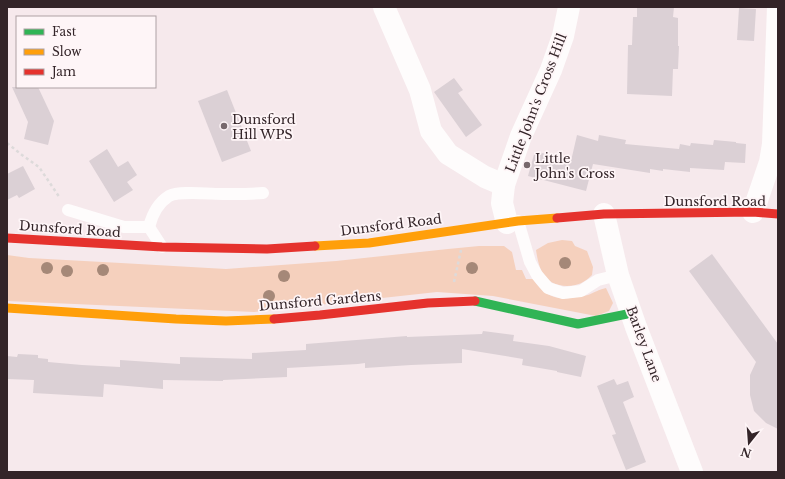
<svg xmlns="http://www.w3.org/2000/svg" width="785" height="479" font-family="'Libre Baskerville',serif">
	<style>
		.green { fill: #f5d0bd }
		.building { fill: #dbd0d5 }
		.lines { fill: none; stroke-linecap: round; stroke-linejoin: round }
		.path { stroke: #dddada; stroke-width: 2.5; stroke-dasharray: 3 3; stroke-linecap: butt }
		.lane { stroke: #fefcfc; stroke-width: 12 }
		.street { stroke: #fefcfc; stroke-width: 22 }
		.fast { stroke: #30b455; stroke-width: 9 }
		.slow { stroke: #ff9f0a; stroke-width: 9 }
		.jam { stroke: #e5322d; stroke-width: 9 }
		.tree { fill: #a58878 }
		.poi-dot { fill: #77696d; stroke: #fef5f7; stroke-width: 1.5 }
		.labels { text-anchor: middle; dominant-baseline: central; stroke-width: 3.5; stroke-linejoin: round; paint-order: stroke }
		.street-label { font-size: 13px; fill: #332428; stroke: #fef5f7 }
		.poi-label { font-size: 13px; fill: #332428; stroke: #fef5f7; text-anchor: start }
	</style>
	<rect width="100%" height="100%" fill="#f6e9ec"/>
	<!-- green -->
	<g class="green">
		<path d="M562,240L572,241L575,246L587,251L593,267L592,275C585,282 578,286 567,286C544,285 539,270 536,250L548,243Z"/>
		<path d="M479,246H504L512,252L516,270H522L526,279H533C544,296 557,301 576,297C580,296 585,296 588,295C595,292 598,290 606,288L613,303L609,311L596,316L493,296L437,292L254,312L7,301V255L29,258L121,263L226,269L336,261L448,249Z"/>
	</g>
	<!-- building -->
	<g class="building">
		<polygon points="637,7 674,7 673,17 678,18 678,46 679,46 678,69 673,69 672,96 627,94 628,45 632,45 633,17 637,17"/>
		<polygon points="739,8 756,9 754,41 737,40"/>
		<polygon points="454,78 463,90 458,93 482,125 466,137 434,92"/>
		<polygon points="12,87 38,87 54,121 48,145 24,139 28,122"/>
		<polygon points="227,90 251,151 222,162 198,101"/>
		<polygon points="577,135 598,141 599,135 626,140 625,144 679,149 680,144 690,146 691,143 713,145 714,140 736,142 736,143 746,144 745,163 725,162 724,170 690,168 690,172 663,169 663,171 650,169 650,173 593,164 586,191 528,176 535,151 571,161"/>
		<polygon points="107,149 118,167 128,161 137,175 127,182 133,190 114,202 89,161"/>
		<polygon points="23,166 35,189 19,198 17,195 7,200 7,174"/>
		<polygon points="712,254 778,344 778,429 766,423 754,411 750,395 750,375 756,362 689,271"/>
		<polygon points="483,331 514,335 513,341 549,346 586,356 581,377 557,372 557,371 522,365 523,359 462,349 462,363 411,365 365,368 365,363 358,364 287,368 287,377 223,380 223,381 163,380 163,389 104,384 103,397 33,393 34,380 7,379 7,356 17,357 18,354 38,355 38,358 48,359 48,362 82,365 120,367 120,360 180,364 180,357 252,359 252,353 306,350 306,344 407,336 407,337 482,334"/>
		<polygon points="614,379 617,385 628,381 634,397 623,402 646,462 626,470 612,435 616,434 597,386"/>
	</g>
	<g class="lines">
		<!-- path -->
		<g class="path">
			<polyline points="7,143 22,155 39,167 60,198"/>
			<polyline points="454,282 461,250"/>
		</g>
		<!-- lane -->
		<g class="lane">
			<polyline points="68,210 124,227 149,227 162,247"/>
			<polyline points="518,221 530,262 537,275 548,288 563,293 581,291 598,280 618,275"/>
			<path d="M149,227C152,215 158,203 169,196C180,190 217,195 231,194C242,194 252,194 263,193"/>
		</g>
		<!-- street -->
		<g class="street">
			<polyline points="384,7 420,90 431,131 448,154 485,177 504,185"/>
			<polyline points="753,212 770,162 773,144 778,7"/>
			<polyline points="604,214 618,275 636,327 692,472"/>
			<polyline points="507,223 502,203 504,185 521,136 551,70 563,36 569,7"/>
		</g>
		<!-- fast -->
		<polyline class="fast" points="475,301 578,324 632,313"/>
		<!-- slow -->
		<g class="slow">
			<polyline points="315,246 369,243 518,221 557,218"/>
			<polyline points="7,308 176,319 226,321 274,319"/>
		</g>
		<!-- jam -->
		<g class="jam">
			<polyline points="557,218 604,214 753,212 778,214"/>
			<polyline points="7,238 162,247 267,249 315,246"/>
			<polyline points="274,319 320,315 428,303 475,301"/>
		</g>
	</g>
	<!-- trees -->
	<g class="tree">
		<circle cx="565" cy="263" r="6"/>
		<circle cx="47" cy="268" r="6"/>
		<circle cx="472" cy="268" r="6"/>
		<circle cx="103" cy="270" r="6"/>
		<circle cx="67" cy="271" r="6"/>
		<circle cx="284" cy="276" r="6"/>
		<circle cx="269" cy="296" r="6"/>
	</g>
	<!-- markers -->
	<g class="poi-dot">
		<circle cx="224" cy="126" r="4"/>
		<circle cx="527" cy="165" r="4"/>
	</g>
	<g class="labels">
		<!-- street labels -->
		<g class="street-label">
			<text transform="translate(536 103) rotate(-69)">Little John's Cross Hill</text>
			<text x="715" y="201">Dunsford Road</text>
			<text transform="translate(391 225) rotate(-7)">Dunsford Road</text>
			<text transform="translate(70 229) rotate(4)">Dunsford Road</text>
			<text transform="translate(320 301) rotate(-5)">Dunsford Gardens</text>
			<text transform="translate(644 344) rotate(70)">Barley Lane</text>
		</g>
		<!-- poi labels -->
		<g class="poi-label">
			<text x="232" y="119">Dunsford<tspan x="232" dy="15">Hill WPS</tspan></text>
			<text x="535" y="158">Little<tspan x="535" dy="15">John's Cross</tspan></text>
		</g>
	</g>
	<!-- border -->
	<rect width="785" height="479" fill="none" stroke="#332428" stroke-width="16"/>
	<!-- legend -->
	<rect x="16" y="16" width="140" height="72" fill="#fef5f7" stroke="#ada1a4"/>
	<rect x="24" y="29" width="20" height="6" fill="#30b455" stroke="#ada1a4"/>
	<text x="52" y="36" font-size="12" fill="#332428">Fast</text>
	<rect x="24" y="49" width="20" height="6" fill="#ff9f0a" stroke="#ada1a4"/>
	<text x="52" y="56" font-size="12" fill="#332428">Slow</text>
	<rect x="24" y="69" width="20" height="6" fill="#e5322d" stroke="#ada1a4"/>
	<text x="52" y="76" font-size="12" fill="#332428">Jam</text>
	<!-- north arrow -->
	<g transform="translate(749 443) rotate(197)" stroke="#fef5f7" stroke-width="3" paint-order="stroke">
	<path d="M0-3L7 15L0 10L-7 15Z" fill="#332428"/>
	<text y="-6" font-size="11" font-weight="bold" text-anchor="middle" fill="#332428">N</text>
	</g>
</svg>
